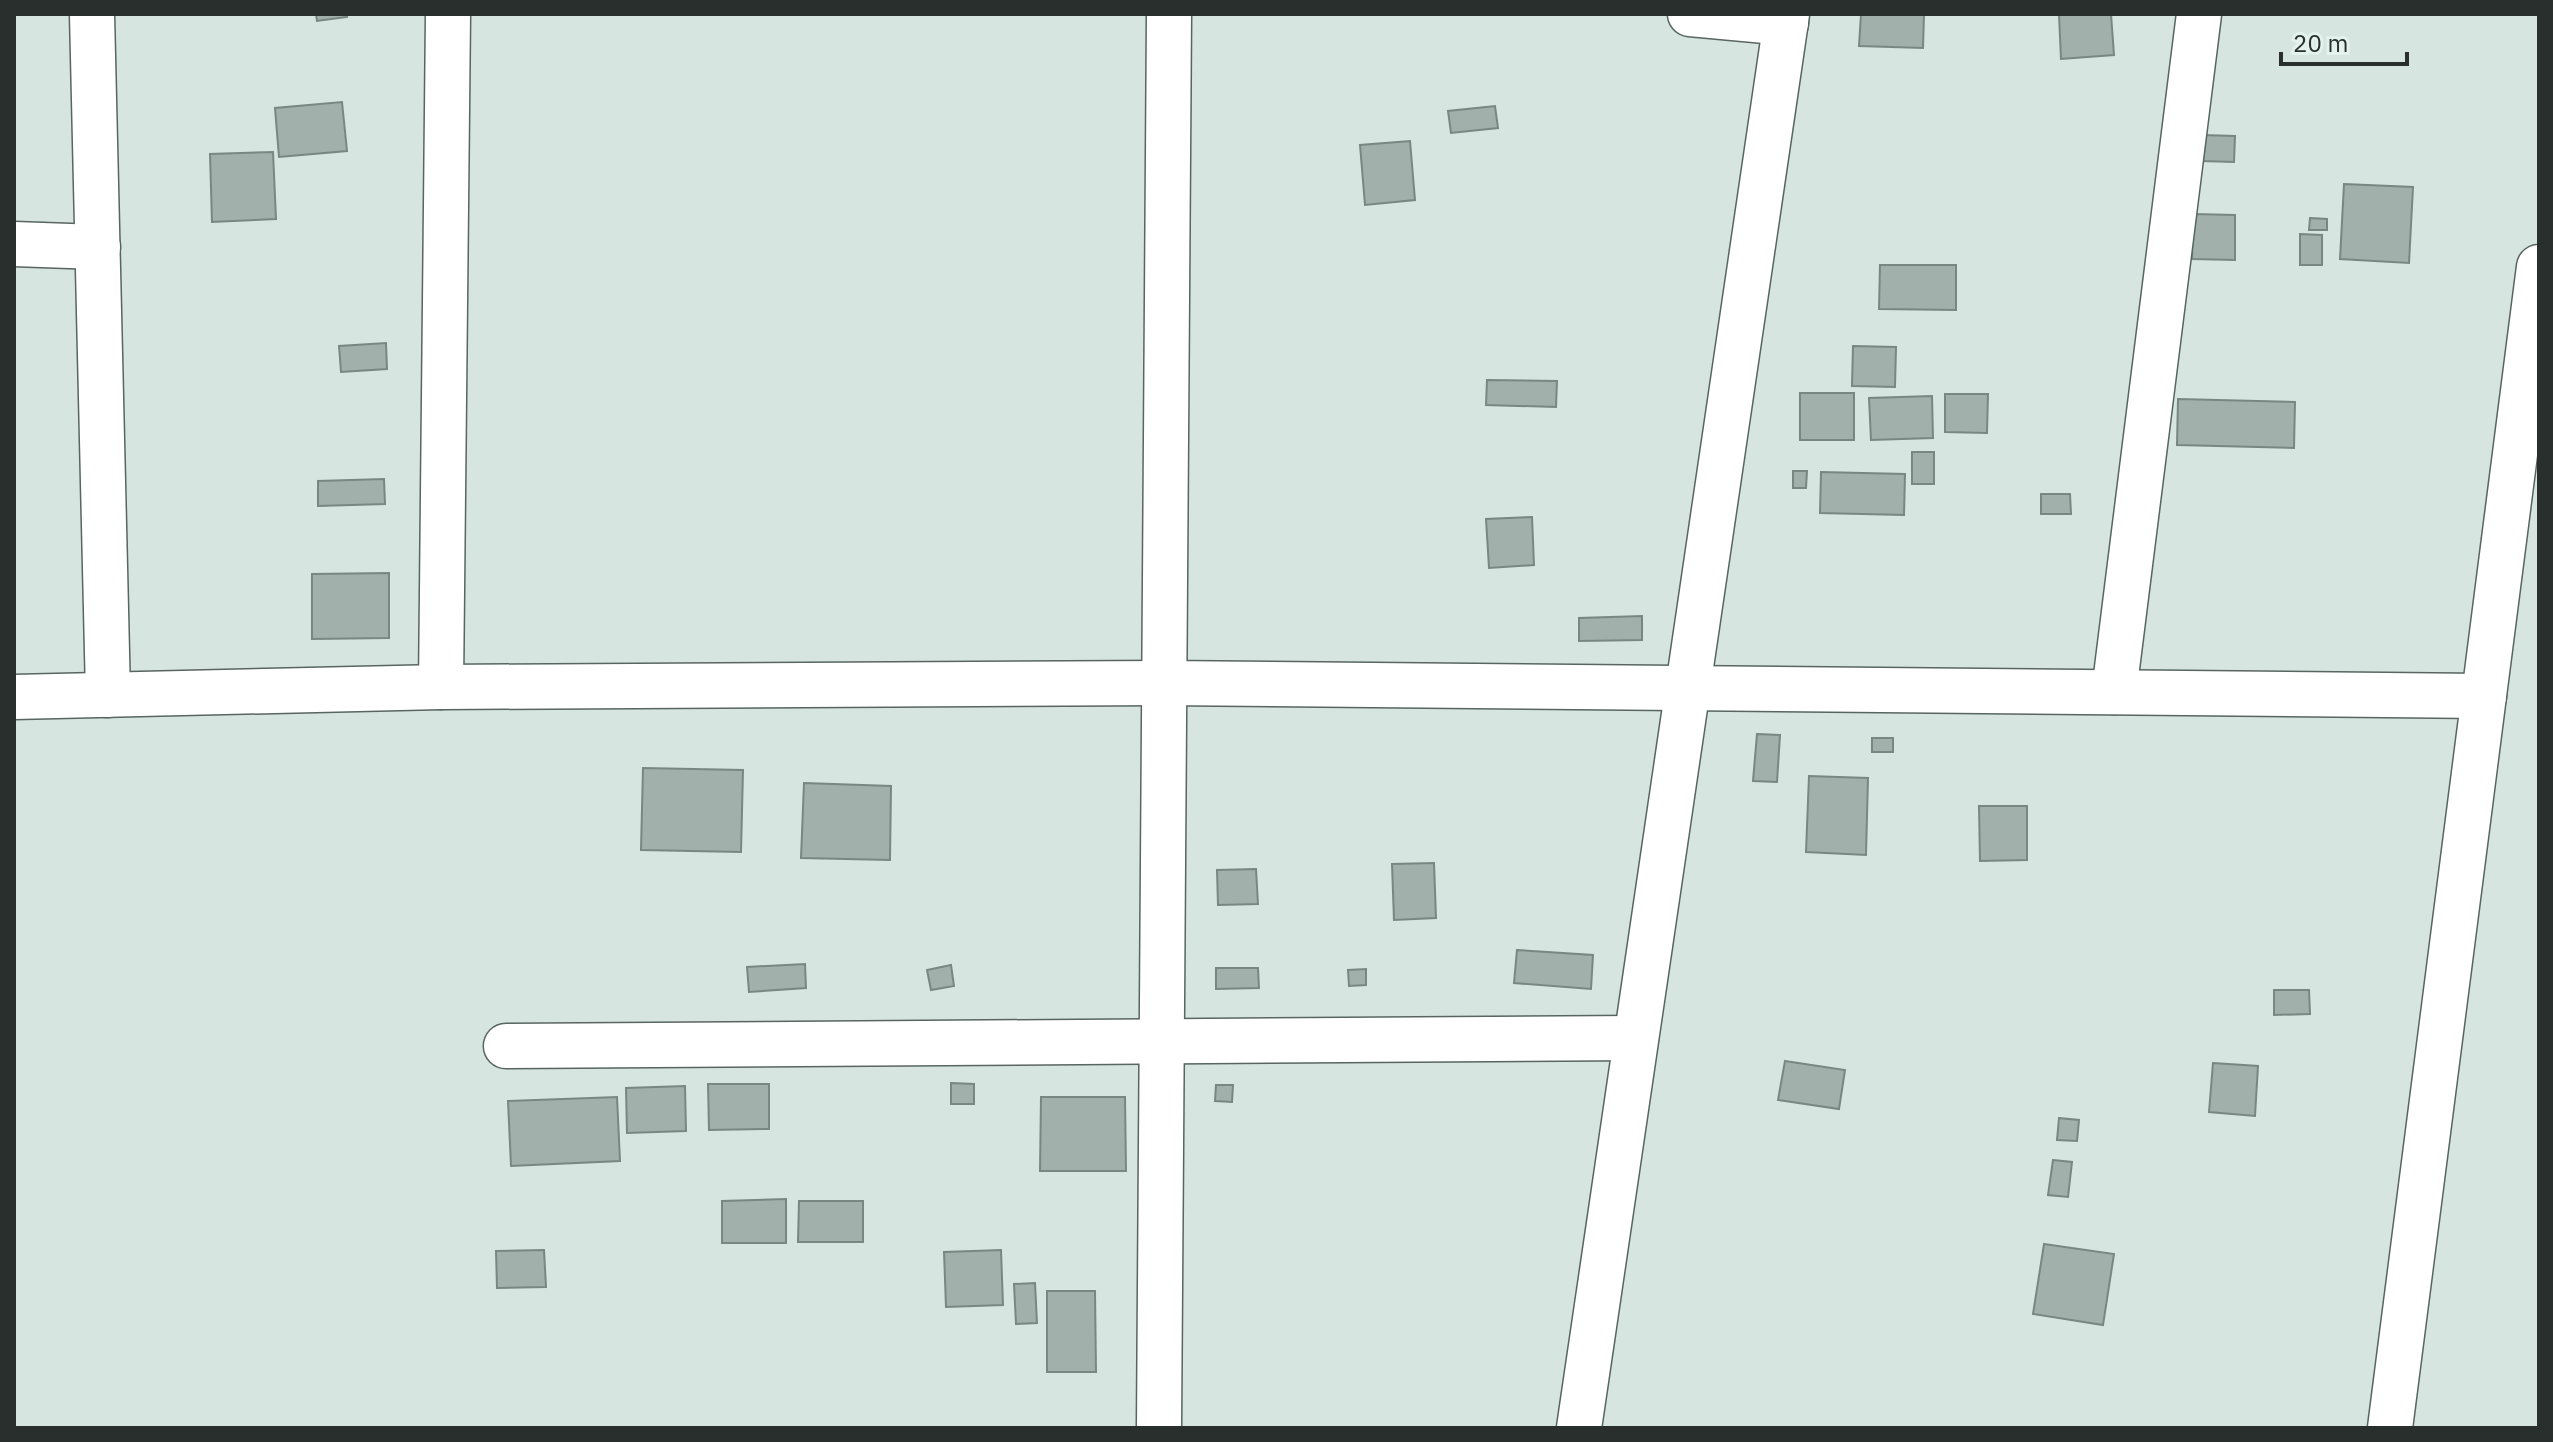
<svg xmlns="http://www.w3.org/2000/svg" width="2553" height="1442" font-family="'IBM Plex Sans',sans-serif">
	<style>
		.building { fill: #a1b0aa; stroke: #798782; stroke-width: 2 }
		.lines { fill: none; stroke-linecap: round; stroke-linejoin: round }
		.street-casing { stroke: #586560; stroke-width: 47 }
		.street { stroke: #fff; stroke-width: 44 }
	</style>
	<rect width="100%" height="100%" fill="#d6e5df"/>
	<!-- building -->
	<g class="building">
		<polygon points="316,14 346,14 347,17 317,21"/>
		<polygon points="1861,14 1924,14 1923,48 1859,46"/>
		<polygon points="2111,14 2114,55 2061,59 2059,15"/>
		<polygon points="342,102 347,151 279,157 275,108"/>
		<polygon points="1495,106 1498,128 1451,133 1448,111"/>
		<polygon points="2202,135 2235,136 2234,162 2201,161"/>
		<polygon points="1410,141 1415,200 1365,205 1360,145"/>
		<polygon points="273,152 276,219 212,222 210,154"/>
		<polygon points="2344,184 2413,187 2409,263 2340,259"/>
		<polygon points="2193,214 2235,215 2235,260 2192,259"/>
		<polygon points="2310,218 2327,219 2327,230 2309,230"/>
		<polygon points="2300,234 2322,235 2322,265 2300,265"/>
		<polygon points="1880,265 1956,265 1956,310 1879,309"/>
		<polygon points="386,343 387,369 341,372 339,346"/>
		<polygon points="1853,346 1896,347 1895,387 1852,386"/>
		<polygon points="1487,380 1557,381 1556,407 1486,405"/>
		<rect x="1800" y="393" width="54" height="47"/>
		<polygon points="1945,394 1988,394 1987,433 1945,432"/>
		<polygon points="1932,396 1933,438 1871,440 1869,398"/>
		<polygon points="2178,399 2295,402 2294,448 2177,445"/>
		<rect x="1912" y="452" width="22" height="32"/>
		<polygon points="1793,471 1807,471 1806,488 1793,488"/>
		<polygon points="1821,472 1905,474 1904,515 1820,513"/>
		<polygon points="384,479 385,504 318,506 318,481"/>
		<polygon points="2041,494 2070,494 2071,514 2041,514"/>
		<polygon points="1532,517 1534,565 1489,568 1486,519"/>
		<polygon points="389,573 389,638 312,639 312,574"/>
		<polygon points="1642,616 1642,640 1579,641 1579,618"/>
		<polygon points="1757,734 1780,735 1777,782 1753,781"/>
		<rect x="1872" y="738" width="21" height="14"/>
		<polygon points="643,768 743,770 741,852 641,850"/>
		<polygon points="1809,776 1868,778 1866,855 1806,852"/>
		<polygon points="804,783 891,786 890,860 801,858"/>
		<polygon points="1979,806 2027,806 2027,860 1980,861"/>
		<polygon points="1434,863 1436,918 1394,920 1392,864"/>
		<polygon points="1256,869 1258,904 1218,905 1217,870"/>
		<polygon points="1517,950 1593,955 1591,989 1514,983"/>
		<polygon points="805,964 806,988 749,992 747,967"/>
		<polygon points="951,965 954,986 931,990 927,970"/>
		<polygon points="1216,968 1258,968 1259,988 1216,989"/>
		<polygon points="1366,969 1366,985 1349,986 1348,970"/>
		<polygon points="2274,990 2309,990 2310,1014 2274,1015"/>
		<polygon points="1785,1061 1845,1070 1839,1109 1778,1100"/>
		<polygon points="2213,1063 2258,1066 2255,1116 2209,1112"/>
		<polygon points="951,1083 974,1084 974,1104 951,1104"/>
		<polygon points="708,1084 769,1084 769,1129 709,1130"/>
		<polygon points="1216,1085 1233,1085 1232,1102 1215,1101"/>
		<polygon points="685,1086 686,1131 627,1133 626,1088"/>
		<polygon points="617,1097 620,1161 511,1166 508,1101"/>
		<polygon points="1041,1097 1125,1097 1126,1171 1040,1171"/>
		<polygon points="2059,1118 2079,1120 2077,1141 2057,1140"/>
		<polygon points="2053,1160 2072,1162 2068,1197 2048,1195"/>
		<polygon points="786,1199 786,1243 722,1243 722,1201"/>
		<polygon points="799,1201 863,1201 863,1242 798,1242"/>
		<polygon points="2044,1244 2114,1254 2103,1325 2033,1314"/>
		<polygon points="544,1250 546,1287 497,1288 496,1251"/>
		<polygon points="1001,1250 1003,1305 946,1307 944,1252"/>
		<polygon points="1035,1283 1037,1323 1016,1324 1014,1284"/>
		<polygon points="1047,1291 1095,1291 1096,1372 1047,1372"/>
	</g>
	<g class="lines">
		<!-- street casing -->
		<g class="street-casing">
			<g id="street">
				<polyline points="92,14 108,695"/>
				<polyline points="1690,14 1786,23"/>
				<polyline points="14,244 98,247"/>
				<polyline points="441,687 448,14"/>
				<polyline points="2114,692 2199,14"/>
				<polyline points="14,697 441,687 1164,683 2484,696"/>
				<polyline points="506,1046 1636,1038"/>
				<polyline points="1159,1428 1169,14"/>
				<polyline points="1579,1428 1787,14"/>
				<polyline points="2390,1428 2539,267"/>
			</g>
		</g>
		<!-- street -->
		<use href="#street" class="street"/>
	</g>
	<!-- border -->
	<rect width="2553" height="1442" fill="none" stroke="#292f2d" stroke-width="32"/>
	<!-- scale -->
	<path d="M2281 52v12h126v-12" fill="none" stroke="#292f2d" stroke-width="4"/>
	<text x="2293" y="52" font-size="24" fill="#292f2d" stroke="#e3f2ec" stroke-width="6" paint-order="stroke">20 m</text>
</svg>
